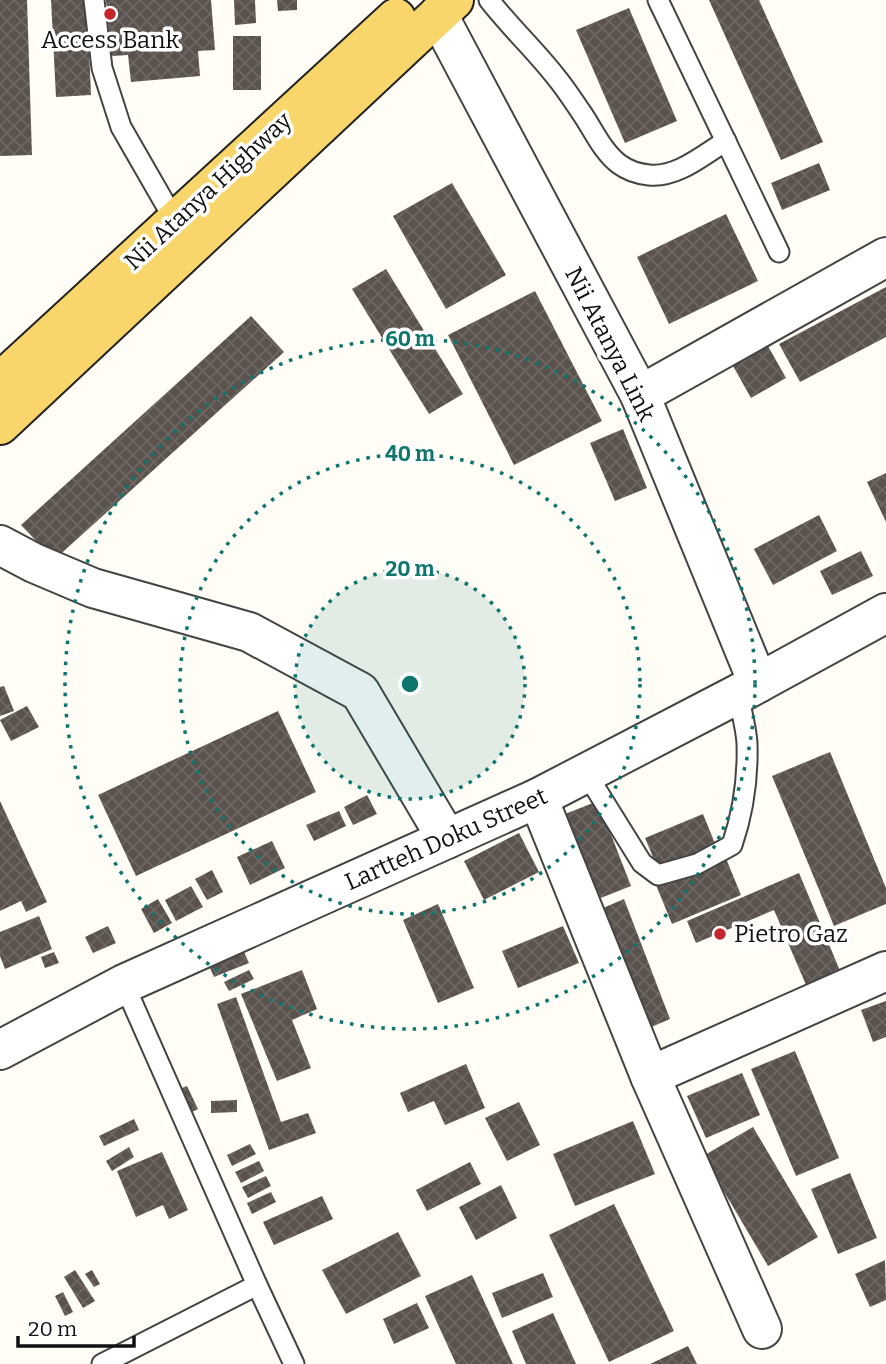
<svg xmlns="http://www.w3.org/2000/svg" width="886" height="1364" font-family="Bitter,serif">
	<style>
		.building { fill: url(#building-cross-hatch) }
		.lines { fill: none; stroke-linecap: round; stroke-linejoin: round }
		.lane-casing { stroke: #444; stroke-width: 23 }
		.street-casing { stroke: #444; stroke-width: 42 }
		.primary-casing { stroke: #222; stroke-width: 42 }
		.lane { stroke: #fff; stroke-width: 19 }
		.street { stroke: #fff; stroke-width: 38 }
		.primary { stroke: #f9d66b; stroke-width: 38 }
		.ring { fill: none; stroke: #0f766e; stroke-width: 3.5; stroke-dasharray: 3.5 7 }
		.poi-dot { fill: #c4262e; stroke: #fff; stroke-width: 2.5 }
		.labels { text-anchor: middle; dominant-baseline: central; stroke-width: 7; stroke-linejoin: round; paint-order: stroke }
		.poi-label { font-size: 24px; fill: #111; stroke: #fff }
		.street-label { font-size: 24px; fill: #111; stroke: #fff }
		.centre { fill: #0f766e; stroke: #fff; stroke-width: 3.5 }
		.ring-label { font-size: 21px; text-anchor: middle; font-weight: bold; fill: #0f766e; stroke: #fff; stroke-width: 7; stroke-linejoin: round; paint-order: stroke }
	</style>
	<defs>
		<pattern id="building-cross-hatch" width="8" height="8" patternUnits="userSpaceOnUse" patternTransform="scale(1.75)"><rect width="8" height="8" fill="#5a524d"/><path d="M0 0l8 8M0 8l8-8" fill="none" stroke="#6d6662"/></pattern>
	</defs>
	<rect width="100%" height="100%" fill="#fffdf5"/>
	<!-- building -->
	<g class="building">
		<polygon points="0,0 27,0 32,155 0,156"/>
		<polygon points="51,0 87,0 91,95 56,97"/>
		<polygon points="106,0 211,0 215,50 198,51 200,76 131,82 128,55 111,56"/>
		<polygon points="234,0 255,0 256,23 235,25"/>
		<polygon points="277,0 297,0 297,10 278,11"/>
		<polygon points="709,0 759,0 823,142 781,160"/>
		<polygon points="629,8 677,121 625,143 576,30"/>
		<rect x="233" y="36" width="28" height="54"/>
		<polygon points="819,163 830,190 782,210 771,183"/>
		<polygon points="452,183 506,275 446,309 393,216"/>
		<polygon points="726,214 758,281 669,324 637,257"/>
		<polygon points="386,269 463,394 429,414 352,289"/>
		<polygon points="886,287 886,337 800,382 779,344"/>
		<polygon points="535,291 602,421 514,465 448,335"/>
		<polygon points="251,316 284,352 54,560 21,525"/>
		<polygon points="768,346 786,378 751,398 733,366"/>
		<polygon points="623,429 647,488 615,501 590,443"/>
		<polygon points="886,473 886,522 867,482"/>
		<polygon points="819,515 837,551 773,585 754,549"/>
		<polygon points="861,551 873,576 832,595 820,571"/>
		<polygon points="4,686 14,711 0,716 0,687"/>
		<polygon points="27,706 39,727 11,741 0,720"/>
		<polygon points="278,711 316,792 136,876 98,795"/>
		<polygon points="830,752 886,888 886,904 834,926 772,776"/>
		<polygon points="367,795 377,814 353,825 344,807"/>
		<polygon points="0,801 47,902 26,912 21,901 0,911"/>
		<polygon points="598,801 631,886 593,901 560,816"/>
		<polygon points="339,811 346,826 314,841 306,825"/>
		<polygon points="703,814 716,846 658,869 645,838"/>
		<polygon points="519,833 539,872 484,900 464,861"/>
		<polygon points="272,841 285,868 250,885 237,857"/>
		<polygon points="725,856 741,895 672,924 656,885"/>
		<polygon points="212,870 223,892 207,900 195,879"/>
		<polygon points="799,873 846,985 812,999 774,910 696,943 687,921"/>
		<polygon points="191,886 203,907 176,921 165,900"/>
		<polygon points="158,899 172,923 154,933 141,909"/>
		<polygon points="624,899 670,1019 649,1028 603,908"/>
		<polygon points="438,904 474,988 438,1003 403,920"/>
		<polygon points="39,916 52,949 5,969 0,956 0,932"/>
		<polygon points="108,926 116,943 93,953 85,937"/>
		<polygon points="563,926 579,963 518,988 502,951"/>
		<polygon points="54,952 59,963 45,968 41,957"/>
		<polygon points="244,952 249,963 214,977 209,966"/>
		<polygon points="249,970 254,979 229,991 224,982"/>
		<polygon points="302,970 317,1009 292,1020 311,1068 277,1081 241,994"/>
		<polygon points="236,997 281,1122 308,1113 316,1133 269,1150 217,1004"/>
		<polygon points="886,1001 886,1037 873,1042 861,1010"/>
		<polygon points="795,1051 839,1158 796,1176 751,1069"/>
		<polygon points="466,1064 485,1108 445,1125 434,1101 408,1112 400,1093"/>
		<polygon points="742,1073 760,1115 706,1138 687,1096"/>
		<polygon points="187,1086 198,1109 188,1114 177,1090"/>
		<polygon points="237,1100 237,1112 211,1113 211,1101"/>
		<polygon points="519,1102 540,1145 507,1161 485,1118"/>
		<polygon points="134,1119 139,1130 104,1146 99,1136"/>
		<polygon points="633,1121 655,1174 575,1206 553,1154"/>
		<polygon points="753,1127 818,1237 768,1266 703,1156"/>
		<polygon points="250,1144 256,1154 232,1166 227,1155"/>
		<polygon points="129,1147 134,1157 112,1171 106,1161"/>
		<polygon points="162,1152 188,1210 169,1219 163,1205 136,1217 117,1171"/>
		<polygon points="259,1161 264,1171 241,1183 235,1172"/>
		<polygon points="470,1162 481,1184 427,1211 416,1190"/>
		<polygon points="850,1173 877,1238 838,1254 811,1189"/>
		<polygon points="266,1176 271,1186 248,1198 242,1187"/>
		<polygon points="501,1185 517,1218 476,1240 459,1207"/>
		<polygon points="271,1192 276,1202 252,1214 247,1203"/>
		<polygon points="322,1196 333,1219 274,1245 263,1222"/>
		<polygon points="614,1204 674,1331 609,1362 549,1235"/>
		<polygon points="398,1232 421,1276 346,1314 322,1270"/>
		<polygon points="885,1260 886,1300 870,1307 855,1274"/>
		<polygon points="75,1270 95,1301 83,1308 64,1277"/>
		<polygon points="92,1270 100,1284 94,1287 85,1274"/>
		<polygon points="543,1273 553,1297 502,1318 492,1293"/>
		<polygon points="472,1275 513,1364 456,1364 425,1296"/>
		<polygon points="63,1292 73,1312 65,1316 55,1296"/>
		<polygon points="417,1303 429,1328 394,1344 383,1319"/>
		<polygon points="553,1313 576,1364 526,1364 512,1331"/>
		<polygon points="688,1346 697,1364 650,1364"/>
	</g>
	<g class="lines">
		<!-- lane casing -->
		<g class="lane-casing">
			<g id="lane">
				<polyline points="94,0 102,68 121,127 175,221"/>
				<path d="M489,0C510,27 535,50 556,77C565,88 573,100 581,112C593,129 602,151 619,164C627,170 639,174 649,175C677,178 703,155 726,141"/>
				<polyline points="658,0 779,252"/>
				<path d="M586,773L642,863L658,875L697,864L732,845C743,813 748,776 747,743C746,727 741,710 738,694"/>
				<polyline points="124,984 257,1285 294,1364"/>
				<polyline points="102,1364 257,1285"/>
			</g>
		</g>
		<!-- street casing -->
		<g class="street-casing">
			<g id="street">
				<polyline points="438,15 640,395 758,683"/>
				<polyline points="640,395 886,257"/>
				<polyline points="0,545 34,563 93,588 249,632 360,692 447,839"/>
				<polyline points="538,798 650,1076 762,1329"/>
				<polyline points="0,1050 124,984 538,798 738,694 886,613"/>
				<polyline points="650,1076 886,971"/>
			</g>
		</g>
		<!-- primary casing -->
		<g class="primary-casing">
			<g id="primary">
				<polyline points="0,382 396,18"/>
				<polyline points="0,425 454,0"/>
			</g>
		</g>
		<!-- lane -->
		<use href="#lane" class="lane"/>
		<!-- street -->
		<use href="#street" class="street"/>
		<!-- primary -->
		<use href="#primary" class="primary"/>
	</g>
	<!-- distance rings -->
	<circle cx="410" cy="684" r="115" fill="#0f766e" fill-opacity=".12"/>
	<g class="ring">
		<circle cx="410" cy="684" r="115"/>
		<circle cx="410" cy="684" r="230"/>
		<circle cx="410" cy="684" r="345"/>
	</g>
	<!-- markers -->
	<g class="poi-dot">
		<circle cx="110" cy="14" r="7"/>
		<circle cx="720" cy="934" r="7"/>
	</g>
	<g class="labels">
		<!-- poi labels -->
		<g class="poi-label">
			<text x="110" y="40">Access Bank</text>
			<text x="734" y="934" text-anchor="start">Pietro Gaz</text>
		</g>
		<!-- street labels -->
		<g class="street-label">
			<text transform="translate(208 191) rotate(-43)">Nii Atanya Highway</text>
			<text transform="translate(610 344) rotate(63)">Nii Atanya Link</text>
			<text transform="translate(446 839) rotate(-24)">Lartteh Doku Street</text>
		</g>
	</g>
	<circle cx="410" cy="684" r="10" class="centre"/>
	<g class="ring-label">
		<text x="410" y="346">60 m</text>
		<text x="410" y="461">40 m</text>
		<text x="410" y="576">20 m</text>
	</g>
	<!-- scale -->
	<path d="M18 1336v10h116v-10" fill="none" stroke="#111111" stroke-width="3.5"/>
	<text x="28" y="1336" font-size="21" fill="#111111" stroke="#ffffff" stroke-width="5" paint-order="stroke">20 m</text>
</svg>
